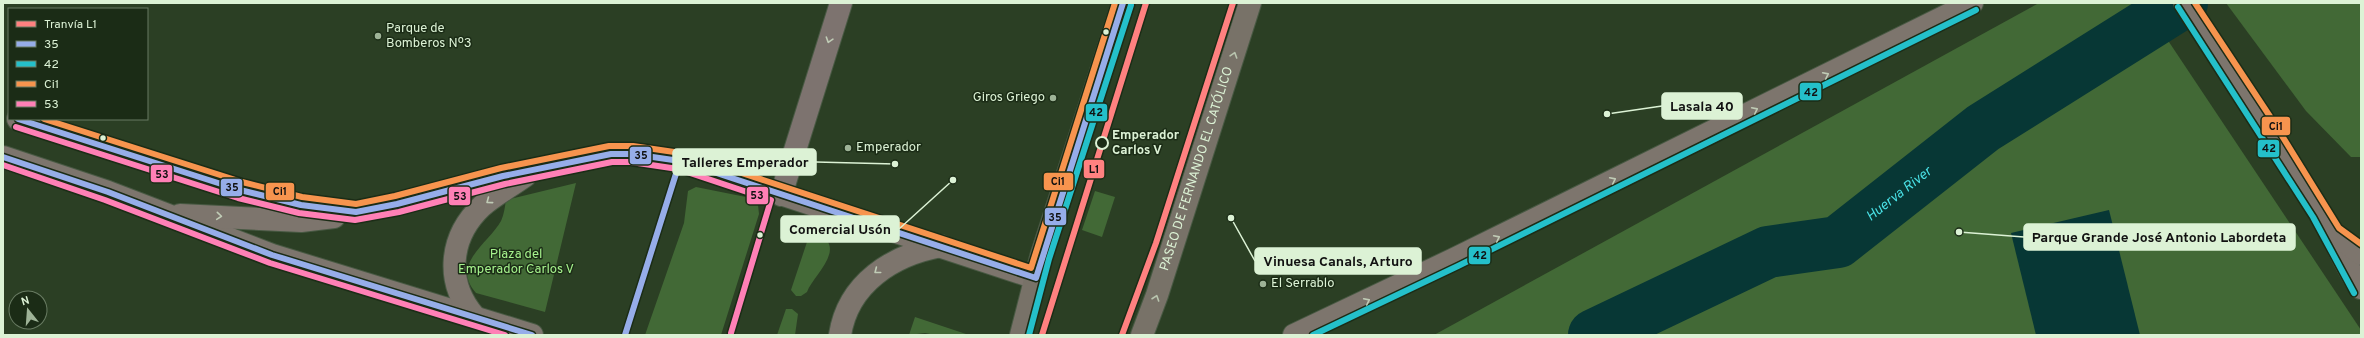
<svg xmlns="http://www.w3.org/2000/svg" width="2364" height="338" font-family="Overpass,sans-serif">
	<style>
		.green { fill: #426936 }
		.water { fill: #073735 }
		.lines { fill: none; stroke-linecap: round; stroke-linejoin: round }
		.river { stroke: #073735; stroke-width: 52 }
		.street-casing { stroke: #485943; stroke-width: 24 }
		.secondary-casing { stroke: #485943; stroke-width: 24 }
		.primary-casing { stroke: #485943; stroke-width: 24 }
		.street { stroke: #7d736f; stroke-width: 22 }
		.secondary { stroke: #7d756d; stroke-width: 22 }
		.primary { stroke: #787268; stroke-width: 22 }
		.bus-1-casing { stroke: #1b2c16; stroke-width: 9 }
		.bus-2-casing { stroke: #1b2c16; stroke-width: 9 }
		.bus-3-casing { stroke: #1b2c16; stroke-width: 9 }
		.bus-4-casing { stroke: #1b2c16; stroke-width: 9 }
		.bus-1 { stroke: #96ade9; stroke-width: 6 }
		.bus-2 { stroke: #24c0ca; stroke-width: 6 }
		.bus-3 { stroke: #f7944e; stroke-width: 6 }
		.bus-4 { stroke: #ff80b6; stroke-width: 6 }
		.tram-1-casing { stroke: #1b2c16; stroke-width: 9 }
		.tram-1 { stroke: #ff8180; stroke-width: 6 }
		.oneway { stroke: #c0ccb6 }
		.oneway2 { stroke: #b9c5af }
		.bus-dot { fill: #dcf2d5; stroke: #1b2c16; stroke-width: 1.5 }
		.poi-dot { fill: #9eb397; stroke: #1b2c16; stroke-width: 1.5 }
		.stop-dot { fill: #1b2c16; stroke: #dcf2d5; stroke-width: 2 }
		.labels { text-anchor: middle; dominant-baseline: central; stroke-width: 3; stroke-linejoin: round; paint-order: stroke }
		.poi-label { font-size: 13px; fill: #dcf2d5; stroke: #1b2c16; text-anchor: start }
		.stop-label { font-size: 13px; font-weight: bold; fill: #dcf2d5; stroke: #1b2c16; text-anchor: start }
		.street-label { font-size: 13px; fill: #dcf2d5; stroke: #1b2c16 }
		.park-label { font-size: 13px; fill: #a6f38d; stroke: #1b2c16 }
		.water-label { font-size: 14px; font-style: italic; fill: #49dfe4; stroke: #1b2c16 }
		.leader { fill: none; stroke: #dcf2d5; stroke-width: 1.5 }
		.callout-dot { fill: #dcf2d5; stroke: #1b2c16; stroke-width: 1.5 }
		.callout { fill: #dcf2d5; stroke: #dcf2d5; stroke-width: 1.5 }
		.callout-label { font-size: 14px; text-anchor: middle; font-weight: bold; fill: #111 }
		.line-badge { stroke: #1b2c16; stroke-width: 1.5 }
		.pale-badge-label { font-size: 11px; text-anchor: middle; font-weight: bold; fill: #111 }
	</style>
	<rect width="100%" height="100%" fill="#2b3f24"/>
	<!-- green -->
	<g class="green">
		<polygon points="2039,3 2143,3 2361,330 2361,335 1434,335"/>
		<polygon points="2226,3 2361,3 2361,157 2351,157 2306,111"/>
		<path d="M576,183L545,312L476,293C450,264 489,243 501,221C504,215 505,206 506,200Z"/>
		<polygon points="696,187 751,198 758,205 759,214 721,335 645,335 684,223 688,191"/>
		<polygon points="1095,191 1115,197 1102,237 1082,230"/>
		<path d="M813,237L828,242C837,257 812,278 807,292L801,296H796L791,290L808,239Z"/>
		<polygon points="786,309 792,309 798,314 795,335 777,335"/>
		<polygon points="915,317 969,335 935,335 925,333 909,335"/>
	</g>
	<!-- water -->
	<polygon class="water" points="2109,210 2140,335 2036,335 2011,233"/>
	<g class="lines">
		<!-- river -->
		<path class="river" id="s1" d="M1594,335L1768,252L1838,242L1983,128L2182,3"/>
		<!-- street casing -->
		<g class="street-casing">
			<polyline id="street" points="781,195 841,3"/>
		</g>
		<!-- secondary casing -->
		<g class="secondary-casing">
			<g id="secondary">
				<path d="M2185,3C2231,73 2276,142 2320,213C2335,237 2344,265 2361,288"/>
				<polyline points="18,119 240,190 301,205 356,212 397,204 503,176 611,154 632,154 680,161 1036,278"/>
				<polyline points="3,157 108,192 272,255 532,335"/>
				<polyline points="180,215 301,221 334,217"/>
				<polyline points="2334,234 2361,254"/>
				<path d="M474,316C445,282 449,237 482,206C495,195 511,186 525,176"/>
				<path d="M840,335C848,283 893,255 941,246"/>
				<polyline points="1294,335 1454,259 1972,3"/>
			</g>
		</g>
		<!-- primary casing -->
		<g class="primary-casing">
			<g id="primary">
				<polyline points="1021,335 1041,257 1123,3"/>
				<path id="s2" d="M1142,335L1157,295L1250,3"/>
			</g>
		</g>
		<!-- street -->
		<use href="#street" class="street"/>
		<!-- secondary -->
		<use href="#secondary" class="secondary"/>
		<!-- primary -->
		<use href="#primary" class="primary"/>
		<!-- bus-1 casing -->
		<g class="bus-1-casing">
			<g id="bus-1">
				<polyline points="18,119 240,190 301,205 356,212 397,204 503,176 611,154 632,154 680,161 1036,278 1123,3"/>
				<polyline points="3,157 108,192 272,255 532,335"/>
				<polyline points="625,335 680,161"/>
			</g>
		</g>
		<!-- bus-2 casing -->
		<g class="bus-2-casing">
			<g id="bus-2">
				<polyline points="2178,7 2313,217 2354,293"/>
				<polyline points="1029,335 1049,259 1131,5"/>
				<polyline points="1313,335 1458,266 1976,10"/>
			</g>
		</g>
		<!-- bus-3 casing -->
		<g class="bus-3-casing">
			<g id="bus-3">
				<polyline points="2195,3 2271,118 2339,228 2361,244"/>
				<polyline points="44,119 242,182 302,197 356,204 395,196 501,168 609,146 633,146 681,153 1031,268 1115,3"/>
			</g>
		</g>
		<!-- bus-4 casing -->
		<g class="bus-4-casing">
			<g id="bus-4">
				<polyline points="16,127 238,198 299,213 355,220 399,212 505,184 612,162 631,162 678,169 771,200 731,333"/>
				<polyline points="3,165 105,200 270,263 505,335"/>
			</g>
		</g>
		<!-- bus-1 -->
		<use href="#bus-1" class="bus-1"/>
		<!-- bus-2 -->
		<use href="#bus-2" class="bus-2"/>
		<!-- bus-3 -->
		<use href="#bus-3" class="bus-3"/>
		<!-- bus-4 -->
		<use href="#bus-4" class="bus-4"/>
		<!-- tram-1 casing -->
		<g class="tram-1-casing">
			<g id="tram-1">
				<polyline points="1042,335 1146,3"/>
				<polyline points="1122,335 1156,243 1233,3"/>
			</g>
		</g>
		<!-- tram-1 -->
		<use href="#tram-1" class="tram-1"/>
	</g>
	<!-- one-way arrows -->
	<defs><path id="oneway-chevron" d="M-2-3.5L2.5 0L-2 3.5" fill="none" stroke-width="1.6" stroke-linecap="round" stroke-linejoin="round"/></defs>
	<g class="oneway">
		<use href="#oneway-chevron" transform="translate(829 40) rotate(108)"/>
		<use href="#oneway-chevron" transform="translate(1826 75) rotate(-26)"/>
		<use href="#oneway-chevron" transform="translate(1755 110) rotate(-26)"/>
		<use href="#oneway-chevron" transform="translate(1613 180) rotate(-26)"/>
		<use href="#oneway-chevron" transform="translate(489 201) rotate(143)"/>
		<use href="#oneway-chevron" transform="translate(219 216) rotate(5)"/>
		<use href="#oneway-chevron" transform="translate(1497 238) rotate(-26)"/>
		<use href="#oneway-chevron" transform="translate(877 271) rotate(142)"/>
		<use href="#oneway-chevron" transform="translate(1367 301) rotate(-26)"/>
	</g>
	<g class="oneway2">
		<use href="#oneway-chevron" transform="translate(1234 55) rotate(-72)"/>
		<use href="#oneway-chevron" transform="translate(1156 298) rotate(-71)"/>
	</g>
	<!-- markers -->
	<g class="bus-dot">
		<circle cx="1106" cy="32" r="3.5"/>
		<circle cx="103" cy="138" r="3.5"/>
		<circle cx="760" cy="235" r="3.5"/>
	</g>
	<g class="poi-dot">
		<circle cx="378" cy="36" r="4"/>
		<circle cx="1053" cy="98" r="4"/>
		<circle cx="848" cy="148" r="4"/>
		<circle cx="1263" cy="284" r="4"/>
	</g>
	<circle class="stop-dot" cx="1102" cy="143" r="6"/>
	<g class="labels">
		<!-- poi labels -->
		<g class="poi-label">
			<text x="386" y="29">Parque de<tspan x="386" dy="15">Bomberos Nº3</tspan></text>
			<text x="1045" y="98" text-anchor="end">Giros Griego</text>
			<text x="856" y="148">Emperador</text>
			<text x="1271" y="284">El Serrablo</text>
		</g>
		<!-- stop labels -->
		<g class="stop-label">
			<text x="1112" y="136">Emperador<tspan x="1112" dy="15">Carlos V</tspan></text>
		</g>
		<!-- street labels -->
		<g class="street-label">
			<text stroke="none"><textPath href="#s2" startOffset="175">PASEO DE FERNANDO EL CATÓLICO</textPath></text>
		</g>
		<!-- park labels -->
		<g class="park-label">
			<text x="516" y="255">Plaza del<tspan x="516" dy="15">Emperador Carlos V</tspan></text>
		</g>
		<!-- water labels -->
		<g class="water-label">
			<text stroke="none"><textPath href="#s1" startOffset="341">Huerva River</textPath></text>
		</g>
	</g>
	<!-- callouts -->
	<path class="leader" d="M1607 114L1662 106M895 164L816 162M953 180L899 229M1959 232L2024 237M1231 218L1255 261"/>
	<g class="callout-dot">
		<circle cx="1607" cy="114" r="4"/>
		<circle cx="895" cy="164" r="4"/>
		<circle cx="953" cy="180" r="4"/>
		<circle cx="1959" cy="232" r="4"/>
		<circle cx="1231" cy="218" r="4"/>
	</g>
	<g class="callout">
		<rect x="1662" y="93" width="80" height="26" rx="4"/>
		<rect x="673" y="149" width="143" height="26" rx="4"/>
		<rect x="781" y="216" width="118" height="26" rx="4"/>
		<rect x="2024" y="224" width="271" height="26" rx="4"/>
		<rect x="1255" y="248" width="166" height="26" rx="4"/>
	</g>
	<g class="callout-label">
		<text x="1702" y="111">Lasala 40</text>
		<text x="745" y="167">Talleres Emperador</text>
		<text x="840" y="234">Comercial Usón</text>
		<text x="2159" y="242">Parque Grande José Antonio Labordeta</text>
		<text x="1338" y="266">Vinuesa Canals, Arturo</text>
	</g>
	<g class="line-badge">
		<rect x="1799" y="82" width="23" height="19" rx="4" fill="#24c0ca"/>
		<rect x="1085" y="103" width="23" height="19" rx="4" fill="#24c0ca"/>
		<rect x="2261" y="116" width="30" height="20" rx="4" fill="#f7944e"/>
		<rect x="2257" y="139" width="23" height="19" rx="4" fill="#24c0ca"/>
		<rect x="629" y="146" width="23" height="19" rx="4" fill="#96ade9"/>
		<rect x="1083" y="159" width="22" height="20" rx="4" fill="#ff8180"/>
		<rect x="150" y="164" width="23" height="19" rx="4" fill="#ff80b6"/>
		<rect x="1043" y="172" width="31" height="19" rx="4" fill="#f7944e"/>
		<rect x="220" y="178" width="23" height="19" rx="4" fill="#96ade9"/>
		<rect x="265" y="182" width="30" height="19" rx="4" fill="#f7944e"/>
		<rect x="746" y="186" width="23" height="19" rx="4" fill="#ff80b6"/>
		<rect x="448" y="186" width="23" height="20" rx="4" fill="#ff80b6"/>
		<rect x="1044" y="207" width="23" height="19" rx="4" fill="#96ade9"/>
		<rect x="1468" y="246" width="23" height="19" rx="4" fill="#24c0ca"/>
	</g>
	<g class="pale-badge-label">
		<text x="1811" y="96">42</text>
		<text x="1096" y="116">42</text>
		<text x="2276" y="130">Ci1</text>
		<text x="2269" y="152">42</text>
		<text x="641" y="159">35</text>
		<text x="1094" y="173">L1</text>
		<text x="162" y="178">53</text>
		<text x="1058" y="185">Ci1</text>
		<text x="232" y="191">35</text>
		<text x="280" y="195">Ci1</text>
		<text x="757" y="199">53</text>
		<text x="460" y="200">53</text>
		<text x="1055" y="221">35</text>
		<text x="1480" y="259">42</text>
	</g>
	<!-- border -->
	<rect width="2364" height="338" fill="none" stroke="#dcf2d5" stroke-width="8"/>
	<!-- legend -->
	<rect x="8" y="8" width="140" height="112" fill="#1b2c16" stroke="#687b62"/>
	<rect x="16" y="21" width="20" height="6" fill="#ff8180" stroke="#687b62"/>
	<text x="44" y="28" font-size="12" fill="#dcf2d5">Tranvía L1</text>
	<rect x="16" y="41" width="20" height="6" fill="#96ade9" stroke="#687b62"/>
	<text x="44" y="48" font-size="12" fill="#dcf2d5">35</text>
	<rect x="16" y="61" width="20" height="6" fill="#24c0ca" stroke="#687b62"/>
	<text x="44" y="68" font-size="12" fill="#dcf2d5">42</text>
	<rect x="16" y="81" width="20" height="6" fill="#f7944e" stroke="#687b62"/>
	<text x="44" y="88" font-size="12" fill="#dcf2d5">Ci1</text>
	<rect x="16" y="101" width="20" height="6" fill="#ff80b6" stroke="#687b62"/>
	<text x="44" y="108" font-size="12" fill="#dcf2d5">53</text>
	<!-- north arrow -->
	<g transform="translate(28 310) rotate(343)"><circle r="19" fill="#1b2c16" stroke="#687b62"/>
	<path d="M0-3L7 15L0 10L-7 15Z" fill="#9eb397"/>
	<text y="-6" font-size="11" font-weight="bold" text-anchor="middle" fill="#dcf2d5">N</text>
	</g>
</svg>
